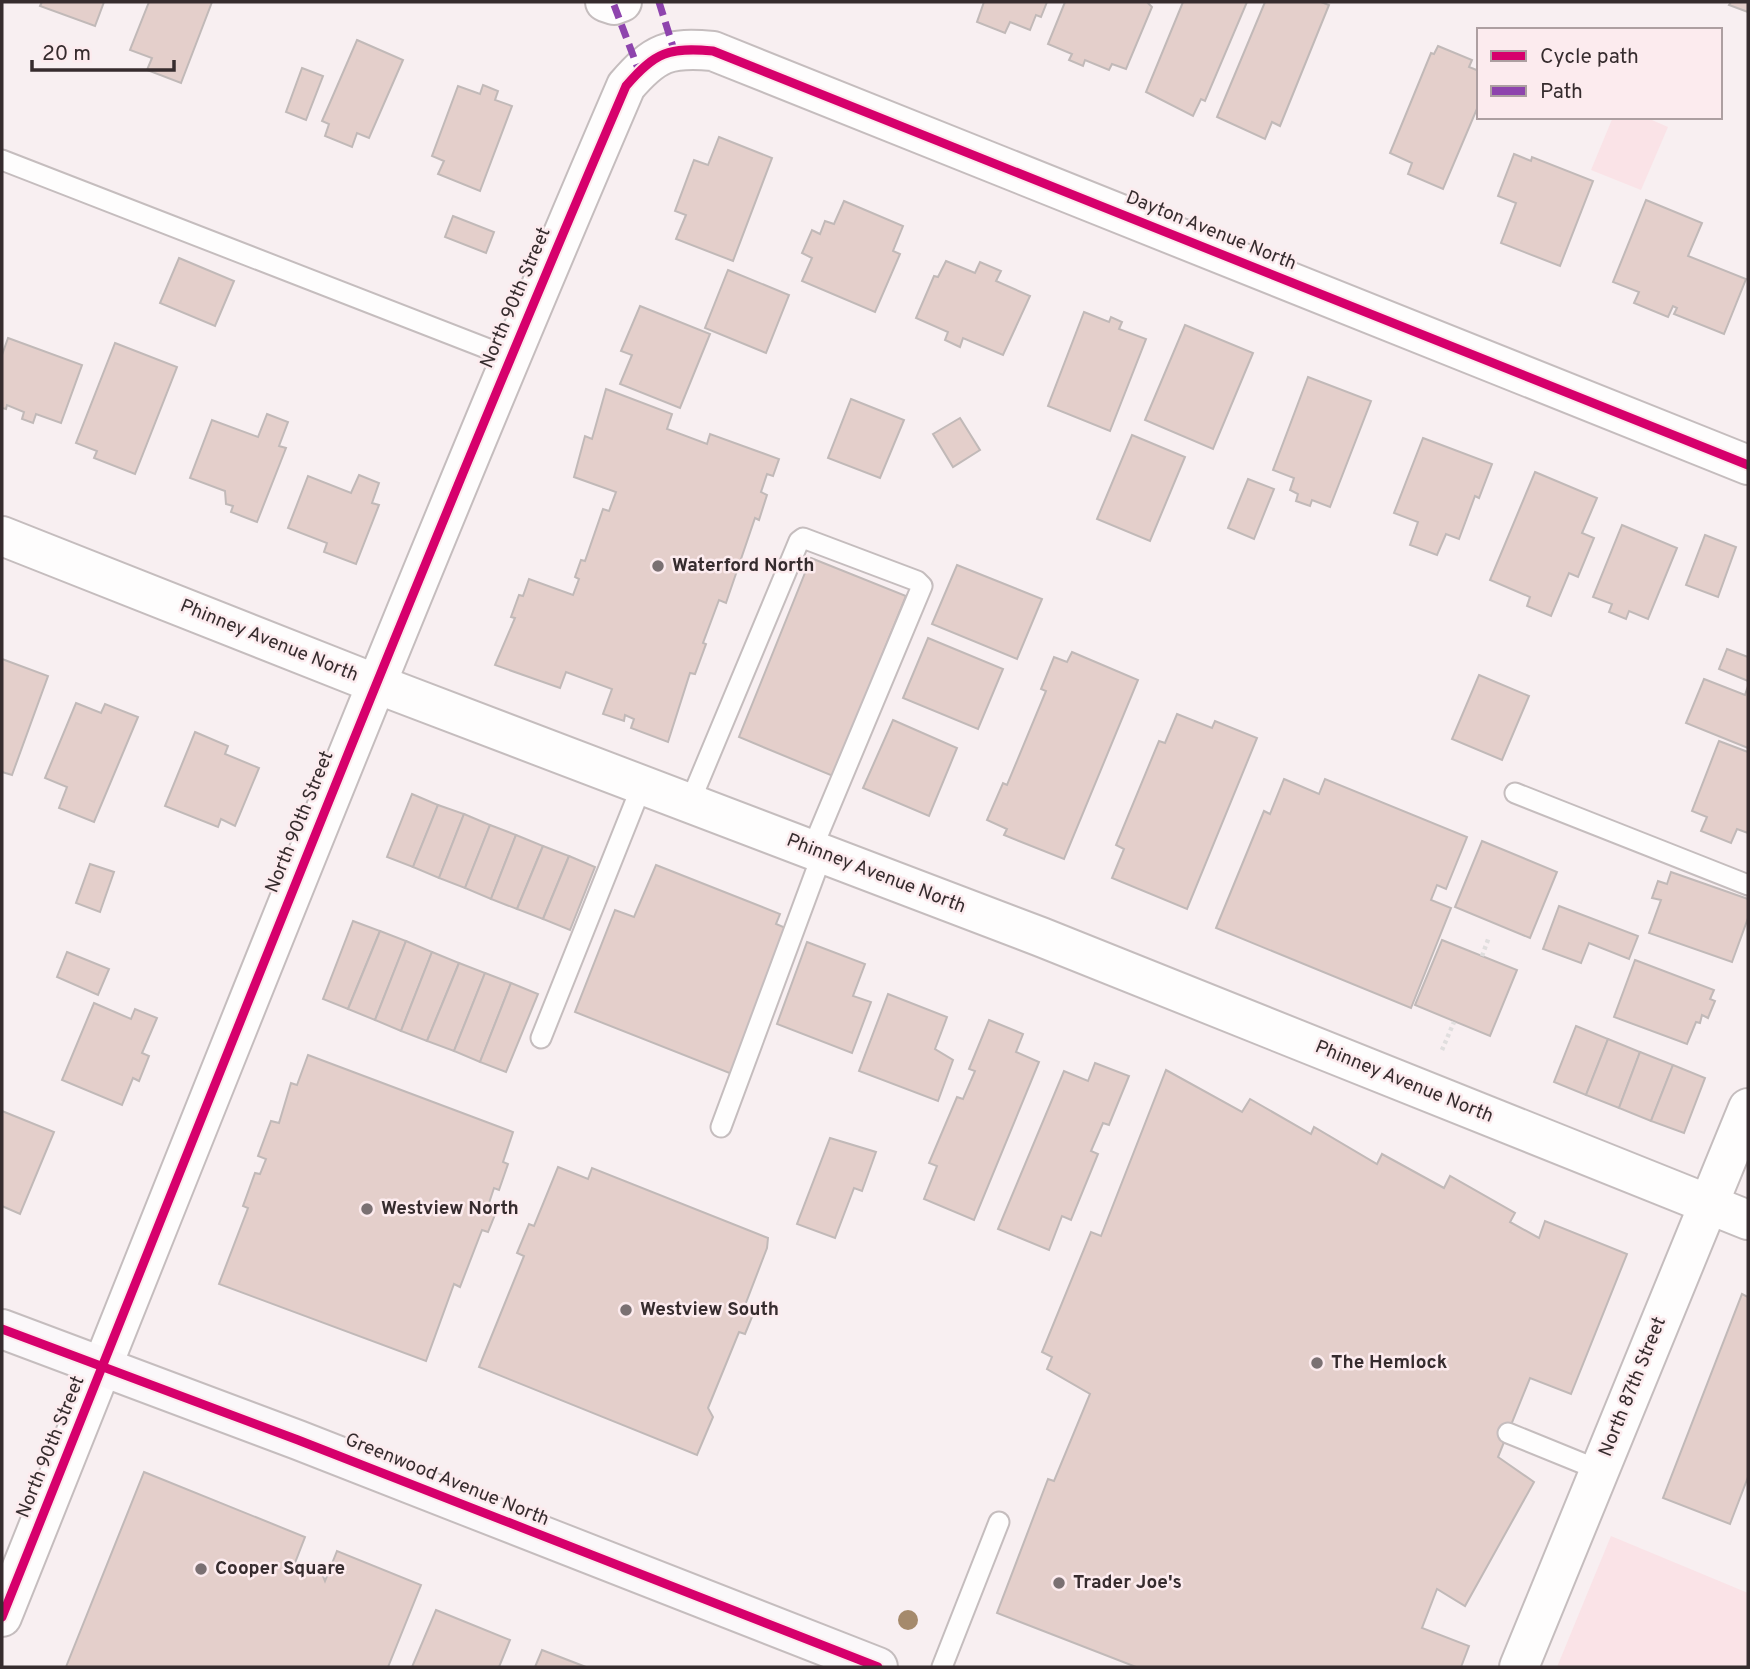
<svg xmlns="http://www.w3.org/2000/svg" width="1750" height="1669" font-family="Overpass,sans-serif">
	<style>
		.built { fill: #fae3e7 }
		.building { fill: #e4cfcb; stroke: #c1b9b8; stroke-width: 2 }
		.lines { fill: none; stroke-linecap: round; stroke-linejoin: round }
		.service-casing { stroke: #c5bdbe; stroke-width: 23 }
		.minor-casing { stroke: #c5bdbe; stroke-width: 42 }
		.secondary-casing { stroke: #c5bdbe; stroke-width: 42 }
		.path { stroke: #e0dede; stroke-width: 4.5; stroke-dasharray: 3.5 3.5; stroke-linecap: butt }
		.service { stroke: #fefdfd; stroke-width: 19 }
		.minor { stroke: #fefdfd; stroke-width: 38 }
		.secondary { stroke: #fbf8fa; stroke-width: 38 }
		.quiet { stroke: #8e44ad; stroke-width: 7; stroke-dasharray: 14 7; stroke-linecap: butt }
		.cycleway-casing { stroke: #fcebee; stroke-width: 13 }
		.cycleway { stroke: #d6006c; stroke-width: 9 }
		.tree { fill: #a58a6c }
		.poi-dot { fill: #7a7072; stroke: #fcebee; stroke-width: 2.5 }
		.labels { text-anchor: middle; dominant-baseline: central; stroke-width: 5; stroke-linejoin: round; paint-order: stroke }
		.street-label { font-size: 19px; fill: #362c2e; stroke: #fcebee }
		.poi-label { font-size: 19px; font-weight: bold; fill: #362c2e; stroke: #fcebee; text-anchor: start }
	</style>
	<rect width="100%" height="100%" fill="#f8eff1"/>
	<!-- built -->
	<g class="built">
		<polygon points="1613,117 1645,117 1668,127 1641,190 1591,170"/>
		<polygon points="1611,1536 1748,1593 1748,1667 1557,1667"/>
	</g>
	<!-- building -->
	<g class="building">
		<polygon points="42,2 104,2 95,26 40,6"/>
		<polygon points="149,2 212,2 181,83 147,70 152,58 130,50"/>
		<polygon points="984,2 1047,2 1041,17 1036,15 1030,30 1010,22 1005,33 977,22"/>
		<polygon points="1065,2 1147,2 1152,7 1126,69 1112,64 1109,70 1085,60 1083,66 1069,60 1072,54 1048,44"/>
		<polygon points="1183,2 1247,2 1205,101 1201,99 1193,116 1146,92"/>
		<polygon points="1265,2 1321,2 1329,5 1280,126 1272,122 1265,139 1217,117"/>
		<polygon points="1731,2 1748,2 1748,12 1729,5"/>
		<polygon points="357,40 403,60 369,138 357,133 352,147 325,136 329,124 322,121"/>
		<polygon points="1438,46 1472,60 1469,67 1479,71 1479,104 1443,189 1408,174 1412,163 1390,153 1431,53 1434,54"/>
		<polygon points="302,68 323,76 306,120 286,112"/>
		<polygon points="483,85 498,91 495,100 512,106 480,191 438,174 444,161 432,156 458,86 480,94"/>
		<polygon points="719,137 772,158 733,261 676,239 686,215 675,211 694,160 708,165"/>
		<polygon points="1514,154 1531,161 1532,157 1593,181 1560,266 1501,243 1516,203 1498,196"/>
		<polygon points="1646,200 1702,223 1688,256 1746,279 1724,334 1674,314 1677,308 1673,306 1668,317 1634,303 1639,292 1613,282"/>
		<polygon points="844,201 903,226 893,251 900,254 875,312 802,281 812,258 802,253 812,230 820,234 825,221 834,224"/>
		<polygon points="453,216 494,232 486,253 445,237"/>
		<polygon points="179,258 234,281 215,326 160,303"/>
		<polygon points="946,261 975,273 980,262 1001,271 996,281 1030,296 1003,355 963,338 960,347 945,340 948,332 916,318 934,276 938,277"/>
		<polygon points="728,270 789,295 766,353 705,328"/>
		<polygon points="640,306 710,334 680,408 620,384 632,355 621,351"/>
		<polygon points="1084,312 1109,322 1111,317 1122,322 1119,329 1146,339 1110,431 1048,406"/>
		<polygon points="1185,325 1253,353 1213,449 1145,420"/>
		<polygon points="8,338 82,365 61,423 36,414 33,423 22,419 24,412 7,405 6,409 2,408 2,355"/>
		<polygon points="115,343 177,367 135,474 94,458 97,451 76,443"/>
		<polygon points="1308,377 1371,401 1330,507 1312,500 1310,506 1296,501 1298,494 1290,490 1294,478 1273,470"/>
		<polygon points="606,389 672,414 667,429 707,444 710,434 779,459 773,476 767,474 761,492 767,495 759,520 755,518 726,603 719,600 703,643 706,644 695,674 690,673 668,742 631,728 634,719 625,715 624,721 603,714 612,689 566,672 560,688 495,665 515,618 511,617 519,595 523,596 529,579 573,595 579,579 575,577 581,560 585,561 603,509 609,511 616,492 574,477 585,436 592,439"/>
		<polygon points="851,399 904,420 880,478 828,458"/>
		<polygon points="267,414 288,422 279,446 286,448 257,522 231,512 233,506 226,504 225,491 190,478 212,420 258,437"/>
		<polygon points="960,418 980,450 953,467 933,434"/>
		<polygon points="1132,435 1185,457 1150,541 1097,519"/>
		<polygon points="1423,438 1492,464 1479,498 1475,496 1459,539 1446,534 1437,555 1410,545 1418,522 1394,513"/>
		<polygon points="1535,472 1597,498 1582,533 1594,538 1578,577 1569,573 1551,616 1527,606 1530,597 1490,580"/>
		<polygon points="359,475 379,483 372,503 379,505 356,564 324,552 327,543 288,528 308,476 351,493"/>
		<polygon points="1248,479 1274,489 1254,539 1228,528"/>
		<polygon points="1622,525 1677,548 1648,619 1629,611 1626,619 1609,612 1612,604 1593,597"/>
		<polygon points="1705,535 1736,547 1718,597 1686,585"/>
		<polygon points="811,558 906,596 833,776 739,737"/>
		<polygon points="957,565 1042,599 1017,659 932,624"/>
		<polygon points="928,638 1003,669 978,729 903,698"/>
		<polygon points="1727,649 1748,657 1748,681 1719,669"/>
		<polygon points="1072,652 1138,680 1064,859 1004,835 1007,829 987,820 1003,783 1007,785 1046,691 1041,689 1054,657 1067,662"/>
		<polygon points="2,659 48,676 12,775 2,772"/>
		<polygon points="1479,675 1529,696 1502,760 1452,739"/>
		<polygon points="1704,679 1745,695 1748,686 1748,748 1686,723"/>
		<polygon points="76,703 101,713 105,704 138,717 94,822 59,808 67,787 45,778"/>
		<polygon points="1177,714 1212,728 1215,721 1257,738 1187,909 1112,878 1124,849 1116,845 1159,741 1165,743"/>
		<polygon points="893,720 957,748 929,816 863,788"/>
		<polygon points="195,732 228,746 225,754 259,768 235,826 221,819 218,827 165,806"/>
		<polygon points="1719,741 1748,752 1748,833 1737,829 1731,843 1701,831 1707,817 1692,811"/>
		<polygon points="1284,779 1319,794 1325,779 1467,837 1446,889 1437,885 1431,900 1451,908 1411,1008 1216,928 1264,811 1270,814"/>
		<polygon points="412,794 438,805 413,867 387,857"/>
		<polygon points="438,805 464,814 439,878 413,867"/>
		<polygon points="464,814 490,825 465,888 439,878"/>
		<polygon points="490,825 516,835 491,899 465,888"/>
		<polygon points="516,835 543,846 517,909 491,899"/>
		<polygon points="1482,841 1557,872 1530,938 1455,907"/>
		<polygon points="543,846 569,856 543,919 517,909"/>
		<polygon points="569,856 595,867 570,930 543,919"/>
		<polygon points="90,864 114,872 100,912 76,903"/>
		<polygon points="656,865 780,914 776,924 788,929 732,1074 575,1012 615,910 634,917"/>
		<polygon points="1671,872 1748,899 1748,918 1732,962 1649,933 1661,900 1652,898 1658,881 1667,884"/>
		<polygon points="1559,906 1638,936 1629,959 1589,943 1581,963 1543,949"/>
		<polygon points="353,921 380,931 348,1009 323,999"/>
		<polygon points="380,931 406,941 375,1020 348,1009"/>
		<polygon points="1442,940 1517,970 1490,1036 1415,1005"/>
		<polygon points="406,941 432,952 401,1031 375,1020"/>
		<polygon points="807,942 865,964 853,996 871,1002 852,1053 777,1024"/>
		<polygon points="67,952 109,969 98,995 57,977"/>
		<polygon points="432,952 459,963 427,1041 401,1031"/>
		<polygon points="1635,960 1714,990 1710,999 1715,1001 1708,1018 1702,1015 1700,1023 1696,1022 1687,1044 1614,1017"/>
		<polygon points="459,963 485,973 454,1051 427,1041"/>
		<polygon points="485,973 511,983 480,1062 454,1051"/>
		<polygon points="511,983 538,994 506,1072 480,1062"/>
		<polygon points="888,994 947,1017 935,1049 953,1060 938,1101 859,1071"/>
		<polygon points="94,1003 131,1019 135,1009 157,1018 142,1053 149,1056 139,1081 133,1078 122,1105 62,1080"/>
		<polygon points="989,1020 1023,1034 1016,1052 1039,1062 974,1220 924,1199 937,1166 929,1163 957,1097 963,1099 975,1071 969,1069"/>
		<polygon points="1576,1026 1608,1039 1586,1095 1554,1082"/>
		<polygon points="1608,1039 1640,1052 1619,1108 1586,1095"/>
		<polygon points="1640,1052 1673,1065 1651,1121 1619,1108"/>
		<polygon points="308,1055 513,1132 503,1162 508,1164 499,1190 494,1188 487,1209 496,1212 488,1232 482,1230 460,1287 454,1284 426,1361 219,1284 248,1208 243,1206 255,1173 260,1174 266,1159 258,1156 271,1121 279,1123 291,1083 297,1085"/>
		<polygon points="1095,1063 1129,1076 1109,1125 1103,1123 1091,1151 1098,1154 1071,1220 1062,1216 1049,1250 998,1229 1064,1071 1088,1081"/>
		<polygon points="1673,1065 1705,1078 1684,1133 1651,1121"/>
		<polygon points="1166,1070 1242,1112 1250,1099 1311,1134 1314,1127 1377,1164 1382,1154 1444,1188 1450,1176 1515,1213 1510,1222 1539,1238 1545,1221 1627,1254 1571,1394 1530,1378 1498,1457 1534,1482 1465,1606 1437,1589 1422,1628 1469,1646 1461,1667 1136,1667 997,1613 1048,1479 1054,1481 1090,1394 1047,1369 1052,1357 1042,1352 1091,1232 1101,1236"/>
		<polygon points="2,1111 54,1132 20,1214 2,1206"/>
		<polygon points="830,1138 876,1152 862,1191 854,1188 835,1238 797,1224"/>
		<polygon points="558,1167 588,1179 592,1168 768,1238 767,1248 744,1308 754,1312 745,1334 739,1332 708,1408 713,1417 697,1455 479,1367 524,1256 517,1253 529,1224 534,1226"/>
		<polygon points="1742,1294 1748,1297 1748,1477 1730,1524 1663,1498"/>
		<polygon points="144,1472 305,1537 293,1568 298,1570 308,1564 320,1569 325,1581 337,1551 421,1585 388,1667 66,1667"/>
		<polygon points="436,1610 510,1640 499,1667 412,1667"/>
		<polygon points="542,1650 586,1667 535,1667"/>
	</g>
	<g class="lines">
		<!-- service casing -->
		<g class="service-casing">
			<g id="service">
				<polyline points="2,160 509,357"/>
				<polyline points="1515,793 1748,885"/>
				<polyline points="690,802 799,541 803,538 917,581 922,586 812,849"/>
				<polyline points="541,1038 642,785"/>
				<polyline points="721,1127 823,852"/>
				<polyline points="1508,1433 1599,1470"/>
				<polyline points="942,1667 999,1522"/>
			</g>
		</g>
		<!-- minor casing -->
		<g class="minor-casing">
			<g id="minor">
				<polyline points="605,2 614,5 622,2"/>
				<polyline points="2,536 374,683 1041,937 1748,1220"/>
				<path d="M2,1617C207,1106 408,593 626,86C655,52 669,47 713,51L1748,465"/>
				<polyline points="1519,1667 1748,1108"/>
			</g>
		</g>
		<!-- secondary casing -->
		<g class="secondary-casing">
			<polyline id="secondary" points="2,1329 298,1440 878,1667"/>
		</g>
		<!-- path -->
		<g class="path">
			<polyline points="1482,956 1489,937"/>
			<polyline points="1442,1050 1454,1022"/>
		</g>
		<!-- service -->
		<use href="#service" class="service"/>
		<!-- minor -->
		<use href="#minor" class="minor"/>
		<!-- secondary -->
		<use href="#secondary" class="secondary"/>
		<!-- quiet -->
		<g class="quiet">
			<polyline points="659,2 674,50"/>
			<polyline points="614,5 639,71"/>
		</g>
		<!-- cycleway casing -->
		<g class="cycleway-casing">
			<g id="cycleway">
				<polyline points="2,1329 298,1440 878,1667"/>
				<path d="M2,1617C207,1106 408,593 626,86C655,52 669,47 713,51L1748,465"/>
			</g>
		</g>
		<!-- cycleway -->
		<use href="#cycleway" class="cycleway"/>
	</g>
	<!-- trees -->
	<circle class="tree" cx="908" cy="1620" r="10"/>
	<!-- markers -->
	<g class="poi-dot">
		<circle cx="658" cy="566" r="7"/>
		<circle cx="367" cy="1209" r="7"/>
		<circle cx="626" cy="1310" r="7"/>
		<circle cx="1317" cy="1363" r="7"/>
		<circle cx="201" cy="1569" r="7"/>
		<circle cx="1059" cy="1583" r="7"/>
	</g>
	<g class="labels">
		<!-- street labels -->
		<g class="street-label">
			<text transform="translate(1211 231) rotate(22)">Dayton Avenue North</text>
			<text transform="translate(516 298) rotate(-67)">North 90th Street</text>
			<text transform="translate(269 641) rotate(22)">Phinney Avenue North</text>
			<text transform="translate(300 822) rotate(-68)">North 90th Street</text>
			<text transform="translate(876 874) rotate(21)">Phinney Avenue North</text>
			<text transform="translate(1404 1082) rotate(22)">Phinney Avenue North</text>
			<text transform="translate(1633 1387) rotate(-68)">North 87th Street</text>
			<text transform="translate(51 1447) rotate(-68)">North 90th Street</text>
			<text transform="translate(447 1480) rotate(22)">Greenwood Avenue North</text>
		</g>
		<!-- poi labels -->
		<g class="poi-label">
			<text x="672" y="566">Waterford North</text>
			<text x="381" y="1209">Westview North</text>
			<text x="640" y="1310">Westview South</text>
			<text x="1331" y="1363">The Hemlock</text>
			<text x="215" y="1569">Cooper Square</text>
			<text x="1073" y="1583">Trader Joe's</text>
		</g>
	</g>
	<!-- border -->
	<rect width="1750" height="1669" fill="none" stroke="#362c2e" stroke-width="7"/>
	<!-- legend -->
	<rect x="1477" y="28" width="245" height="91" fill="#fcebee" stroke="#ad9fa1" stroke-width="2"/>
	<rect x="1491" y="51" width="35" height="10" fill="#d6006c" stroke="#ad9fa1" stroke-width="2"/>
	<text x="1540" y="63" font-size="21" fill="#362c2e">Cycle path</text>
	<rect x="1491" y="86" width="35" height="10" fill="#8e44ad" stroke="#ad9fa1" stroke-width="2"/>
	<text x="1540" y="98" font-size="21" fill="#362c2e">Path</text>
	<!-- scale -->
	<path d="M32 60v10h142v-10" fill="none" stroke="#362c2e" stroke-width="3.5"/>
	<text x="42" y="60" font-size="21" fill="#362c2e" stroke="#fcebee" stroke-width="5" paint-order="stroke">20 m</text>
</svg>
